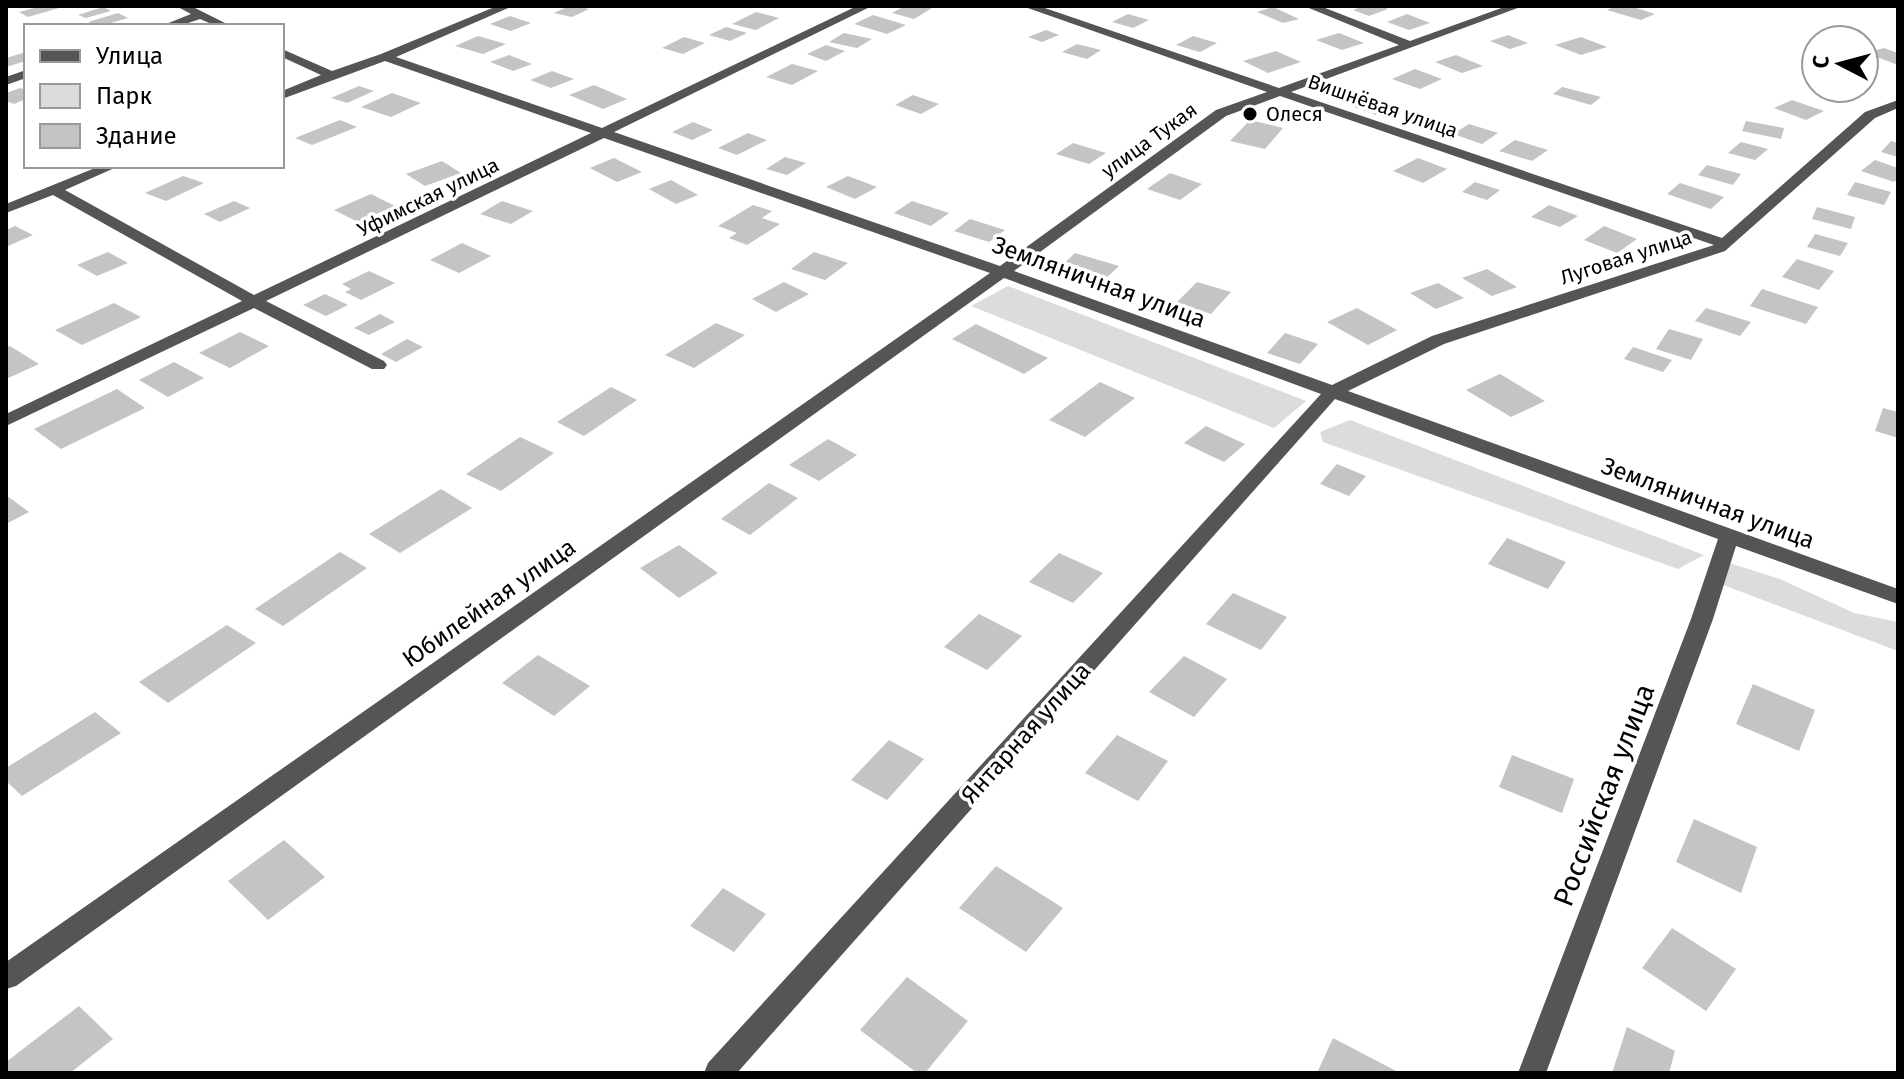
<svg xmlns="http://www.w3.org/2000/svg" width="1904" height="1079" font-family="'Fira Sans',sans-serif">
	<style>
		.green { fill: #dcdcdc }
		.building { fill: #c4c4c4 }
		.lines { fill: none; stroke-linecap: round; stroke-linejoin: round }
		.minor { fill: #555; fill-rule: evenodd }
		.poi-dot { fill: #000; stroke: #fff; stroke-width: 3 }
		.labels { text-anchor: middle; dominant-baseline: central; stroke-width: 7; stroke-linejoin: round; paint-order: stroke }
		.far-street-label { font-size: 20px; fill: #000; stroke: #fff }
		.far-poi-label { font-size: 20px; fill: #000; stroke: #fff; text-anchor: start }
		.street-label { font-size: 24px; fill: #000; stroke: #fff }
		.near-street-label { font-size: 28px; fill: #000; stroke: #fff }
	</style>
	<rect width="100%" height="100%" fill="#fff"/>
	<!-- green -->
	<g class="green">
		<polygon points="1008,286 1306,401 1274,428 971,306"/>
		<polygon points="1350,420 1704,555 1678,569 1323,442 1320,432"/>
		<polygon points="1726,562 1780,579 1854,613 1898,622 1898,651 1718,583"/>
	</g>
	<!-- building -->
	<g class="building">
		<polygon points="42,6 59,8 28,17 19,12"/>
		<polygon points="569,6 576,6 589,9 572,17 554,13"/>
		<polygon points="905,6 922,6 932,8 914,19 892,13"/>
		<polygon points="1363,6 1381,6 1388,9 1369,16 1353,10"/>
		<polygon points="1616,6 1630,6 1655,14 1641,20 1607,10"/>
		<polygon points="103,7 111,11 86,18 78,15"/>
		<polygon points="1273,7 1299,19 1283,23 1257,12"/>
		<polygon points="756,12 779,18 756,30 732,24"/>
		<polygon points="118,13 128,18 101,26 88,22"/>
		<polygon points="1128,14 1149,20 1133,28 1112,22"/>
		<polygon points="1407,14 1430,23 1409,30 1387,22"/>
		<polygon points="873,15 906,25 887,34 854,24"/>
		<polygon points="510,16 531,23 511,31 490,24"/>
		<polygon points="726,27 747,33 730,41 709,35"/>
		<polygon points="1046,30 1059,35 1042,42 1028,37"/>
		<polygon points="844,33 872,39 857,48 829,42"/>
		<polygon points="1339,33 1364,43 1342,50 1316,40"/>
		<polygon points="1508,35 1528,43 1510,49 1490,41"/>
		<polygon points="478,36 506,44 483,54 455,46"/>
		<polygon points="1193,36 1217,43 1200,52 1176,45"/>
		<polygon points="684,37 705,43 683,54 662,48"/>
		<polygon points="1581,37 1607,47 1581,55 1555,45"/>
		<polygon points="1077,44 1101,50 1087,59 1062,52"/>
		<polygon points="826,45 845,51 826,61 807,54"/>
		<polygon points="1884,48 1898,53 1898,65 1866,53"/>
		<polygon points="1276,51 1301,62 1268,73 1243,61"/>
		<polygon points="26,52 26,61 6,67 6,58"/>
		<polygon points="509,55 532,64 513,71 490,62"/>
		<polygon points="1456,55 1483,66 1462,73 1435,62"/>
		<polygon points="792,64 818,71 792,85 766,77"/>
		<polygon points="1415,69 1442,79 1420,89 1392,79"/>
		<polygon points="552,71 574,79 551,88 530,80"/>
		<polygon points="594,85 627,99 603,109 569,95"/>
		<polygon points="359,86 374,91 347,103 331,98"/>
		<polygon points="1562,87 1601,97 1591,105 1553,94"/>
		<polygon points="20,88 26,90 26,99 14,104 6,101 6,93"/>
		<polygon points="392,93 421,103 391,117 361,107"/>
		<polygon points="913,95 939,104 921,114 895,105"/>
		<polygon points="1366,96 1394,107 1376,115 1348,105"/>
		<polygon points="1792,100 1824,111 1806,120 1774,108"/>
		<polygon points="340,120 357,127 312,145 295,138"/>
		<polygon points="1250,120 1283,128 1265,149 1230,141"/>
		<polygon points="1746,121 1784,128 1781,139 1742,131"/>
		<polygon points="693,122 713,130 692,140 672,132"/>
		<polygon points="1469,124 1498,133 1482,144 1453,134"/>
		<polygon points="748,133 767,140 737,155 718,148"/>
		<polygon points="1515,140 1548,150 1532,161 1499,151"/>
		<polygon points="1891,141 1898,143 1898,157 1881,152"/>
		<polygon points="1741,142 1768,149 1755,160 1728,153"/>
		<polygon points="1073,143 1106,153 1089,164 1056,154"/>
		<polygon points="785,157 806,163 787,175 766,169"/>
		<polygon points="614,158 642,172 617,182 590,168"/>
		<polygon points="1418,158 1447,169 1423,183 1393,171"/>
		<polygon points="1875,160 1898,168 1898,179 1894,182 1861,171"/>
		<polygon points="442,161 461,173 425,186 406,174"/>
		<polygon points="1707,165 1741,174 1733,185 1698,175"/>
		<polygon points="1170,173 1202,184 1180,200 1147,189"/>
		<polygon points="183,176 204,183 166,201 145,193"/>
		<polygon points="848,176 877,187 855,199 826,187"/>
		<polygon points="671,180 698,195 676,204 649,189"/>
		<polygon points="1475,182 1500,190 1487,200 1462,192"/>
		<polygon points="1855,182 1891,192 1884,205 1847,195"/>
		<polygon points="1680,183 1724,197 1711,209 1667,194"/>
		<polygon points="371,194 395,206 358,222 334,210"/>
		<polygon points="234,201 250,208 220,222 204,214"/>
		<polygon points="502,201 533,211 511,224 480,214"/>
		<polygon points="912,201 949,213 931,226 894,213"/>
		<polygon points="753,205 772,211 762,218 780,224 747,245 729,238 737,233 718,226"/>
		<polygon points="1549,205 1578,216 1560,227 1531,217"/>
		<polygon points="1817,207 1855,217 1851,229 1812,219"/>
		<polygon points="970,219 1005,230 989,242 954,231"/>
		<polygon points="15,226 33,235 6,247 6,230"/>
		<polygon points="1604,226 1637,239 1617,253 1584,240"/>
		<polygon points="1815,234 1848,243 1840,256 1807,247"/>
		<polygon points="462,243 491,256 459,273 430,260"/>
		<polygon points="108,252 128,263 97,276 77,265"/>
		<polygon points="814,252 848,263 825,280 791,269"/>
		<polygon points="1075,253 1119,266 1099,285 1055,272"/>
		<polygon points="1797,259 1834,271 1819,290 1782,277"/>
		<polygon points="1487,269 1517,287 1492,296 1462,278"/>
		<polygon points="369,271 395,283 361,300 345,292 351,289 342,284"/>
		<polygon points="784,282 809,294 776,312 752,299"/>
		<polygon points="1197,282 1231,292 1211,314 1176,303"/>
		<polygon points="1438,283 1464,298 1436,309 1410,293"/>
		<polygon points="1762,289 1818,307 1806,324 1750,306"/>
		<polygon points="325,294 348,305 326,316 303,305"/>
		<polygon points="114,303 141,317 82,345 55,330"/>
		<polygon points="1357,308 1397,330 1368,345 1327,322"/>
		<polygon points="1706,308 1751,322 1740,336 1695,321"/>
		<polygon points="380,314 395,322 369,335 354,328"/>
		<polygon points="716,323 745,335 694,368 665,355"/>
		<polygon points="976,324 1048,358 1024,374 952,339"/>
		<polygon points="1669,329 1703,339 1691,360 1656,349"/>
		<polygon points="240,332 269,346 230,368 199,353"/>
		<polygon points="1285,333 1318,344 1300,364 1267,353"/>
		<polygon points="407,339 423,347 396,362 381,354"/>
		<polygon points="10,346 39,364 6,379 6,347"/>
		<polygon points="1633,347 1672,360 1663,372 1624,359"/>
		<polygon points="174,362 204,378 168,397 139,380"/>
		<polygon points="1500,374 1545,401 1511,417 1466,390"/>
		<polygon points="1100,382 1135,398 1085,437 1049,420"/>
		<polygon points="611,387 637,400 584,436 557,422"/>
		<polygon points="117,389 145,408 61,449 34,429"/>
		<polygon points="1883,408 1898,412 1898,438 1875,431"/>
		<polygon points="1206,426 1245,444 1224,462 1184,443"/>
		<polygon points="520,437 554,453 501,491 466,474"/>
		<polygon points="828,439 857,455 819,481 789,465"/>
		<polygon points="1337,464 1366,476 1349,496 1320,484"/>
		<polygon points="769,483 798,498 750,535 721,519"/>
		<polygon points="441,489 472,508 400,553 369,534"/>
		<polygon points="6,495 29,512 6,524"/>
		<polygon points="1507,538 1566,562 1548,589 1488,564"/>
		<polygon points="679,545 718,573 679,598 640,568"/>
		<polygon points="340,552 367,568 283,626 255,609"/>
		<polygon points="1059,553 1103,573 1073,603 1029,582"/>
		<polygon points="1233,593 1287,617 1261,650 1206,624"/>
		<polygon points="979,614 1022,636 987,670 944,647"/>
		<polygon points="227,625 256,643 168,703 139,682"/>
		<polygon points="538,655 590,686 554,716 502,683"/>
		<polygon points="1184,656 1227,679 1194,717 1149,692"/>
		<polygon points="1753,684 1815,710 1799,751 1736,724"/>
		<polygon points="95,712 121,733 22,796 6,781 6,768"/>
		<polygon points="1117,735 1168,761 1138,801 1085,773"/>
		<polygon points="889,740 924,759 887,800 851,780"/>
		<polygon points="1512,755 1574,779 1562,813 1499,787"/>
		<polygon points="1694,819 1757,847 1741,893 1676,862"/>
		<polygon points="284,840 325,877 268,920 228,881"/>
		<polygon points="996,866 1063,908 1026,952 959,908"/>
		<polygon points="723,888 766,914 734,952 690,926"/>
		<polygon points="1672,928 1736,969 1706,1011 1642,968"/>
		<polygon points="907,977 968,1021 925,1073 917,1073 860,1030"/>
		<polygon points="79,1006 113,1039 70,1073 10,1073 6,1068 6,1062"/>
		<polygon points="1627,1027 1675,1051 1669,1073 1612,1073"/>
		<polygon points="1333,1038 1400,1073 1317,1073"/>
	</g>
	<g class="lines">
		<!-- minor -->
		<g class="minor">
			<polygon points="176,6 191,6 231,26 216,26 200,19 179,26 161,26 191,14"/>
			<path d="M497,6H513L396,57L602,128L857,6H872L614,132L1000,266L1216,110L1267,92L1022,6H1039L1279,88L1399,45L1304,6H1320L1410,41L1507,6H1523L1291,92L1722,238L1865,112L1898,100V108L1875,118L1725,251L1444,344L1348,391L1898,589V604L1736,546L1713,619L1546,1073H1518L1691,619L1718,539L1335,399L737,1073H704L708,1063L1321,394L1004,278L16,986L6,989V962L990,273L604,138L266,301L384,361L387,365L384,369H372L254,308L6,426V414L242,301L53,195L6,213V204L100,166H119L65,190L254,295L591,133L385,61L282,99V91L321,75L282,57V49L332,71L381,54ZM1280,96L1714,245L1432,336L1332,385L1014,271L1226,116Z"/>
			<polygon points="26,70 26,78 6,85 6,77"/>
		</g>
	</g>
	<!-- markers -->
	<circle class="poi-dot" cx="1250" cy="114" r="8"/>
	<g class="labels">
		<!-- far-street labels -->
		<g class="far-street-label">
			<text transform="translate(1383 106) rotate(19)">Вишнёвая улица</text>
			<text transform="translate(1149 140) rotate(-36)">улица Тукая</text>
			<text transform="translate(428 197) rotate(-26)">Уфимская улица</text>
			<text transform="translate(1626 257) rotate(-18)">Луговая улица</text>
		</g>
		<!-- far-poi labels -->
		<g class="far-poi-label">
			<text x="1266" y="114">Олеся</text>
		</g>
		<!-- street labels -->
		<g class="street-label">
			<text transform="translate(1099 282) rotate(20)">Земляничная улица</text>
			<text transform="translate(1708 503) rotate(20)">Земляничная улица</text>
			<text transform="translate(489 603) rotate(-35)">Юбилейная улица</text>
			<text transform="translate(1026 733) rotate(-48)">Янтарная улица</text>
		</g>
		<!-- near-street labels -->
		<g class="near-street-label">
			<text transform="translate(1604 795) rotate(-69)">Российская улица</text>
		</g>
	</g>
	<!-- border -->
	<rect width="1904" height="1079" fill="none" stroke="#000000" stroke-width="16"/>
	<!-- legend -->
	<rect x="24" y="24" width="260" height="144" fill="#ffffff" stroke="#999999" stroke-width="2"/>
	<rect x="40" y="50" width="40" height="12" fill="#555555" stroke="#999999" stroke-width="2"/>
	<text x="96" y="64" font-size="24" fill="#000000">Улица</text>
	<rect x="40" y="84" width="40" height="24" fill="#dcdcdc" stroke="#999999" stroke-width="2"/>
	<text x="96" y="104" font-size="24" fill="#000000">Парк</text>
	<rect x="40" y="124" width="40" height="24" fill="#c4c4c4" stroke="#999999" stroke-width="2"/>
	<text x="96" y="144" font-size="24" fill="#000000">Здание</text>
	<!-- north arrow -->
	<g transform="translate(1840 64) rotate(276)"><circle r="38" fill="#ffffff" stroke="#999999" stroke-width="2"/>
	<path d="M0-6L14 30L0 20L-14 30Z" fill="#000000"/>
	<text y="-12" font-size="22" font-weight="bold" text-anchor="middle" fill="#000000">С</text>
	</g>
</svg>
